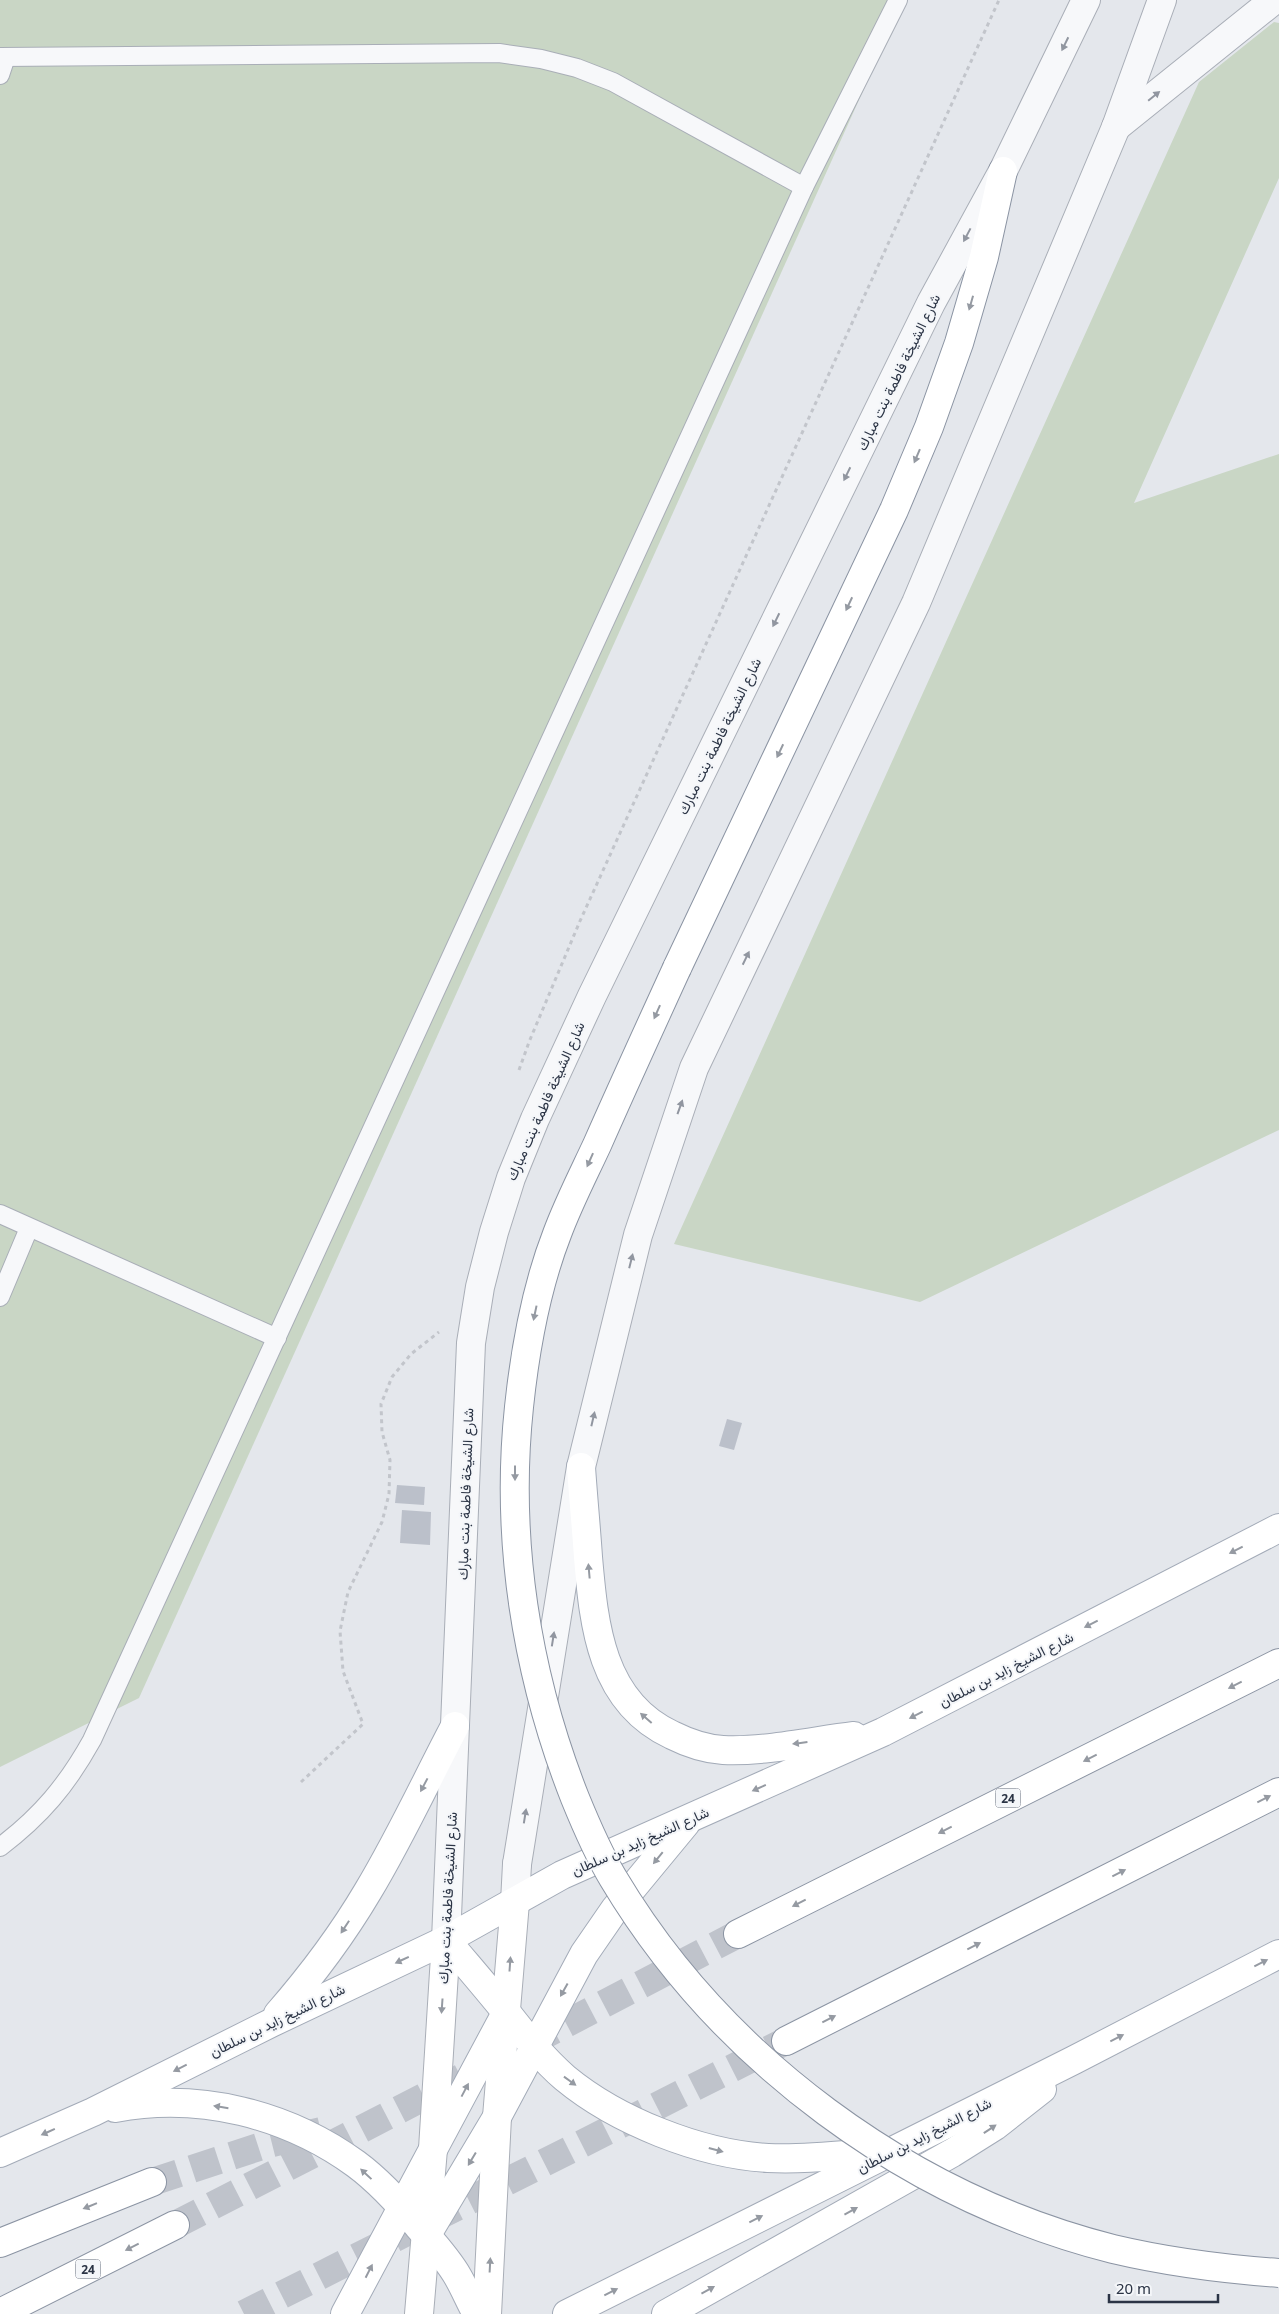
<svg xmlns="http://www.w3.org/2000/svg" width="1279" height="2314" font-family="'Noto Sans',Vazirmatn,sans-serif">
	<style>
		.green { fill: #c9d6c5 }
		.building { fill: #bbc0ca }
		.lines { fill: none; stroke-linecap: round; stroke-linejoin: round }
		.trunk-tunnel { stroke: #bfc3cb; stroke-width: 28; stroke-dasharray: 28 14; stroke-linecap: butt }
		.service-casing { stroke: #a9aeb7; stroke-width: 20 }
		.minor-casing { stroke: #a9aeb7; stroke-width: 30 }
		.tertiary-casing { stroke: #a9aeb7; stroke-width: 30 }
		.secondary-casing { stroke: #a9aeb7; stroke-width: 30 }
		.primary-casing { stroke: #a3abb8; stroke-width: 30 }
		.trunk-casing { stroke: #8b94a3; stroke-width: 30 }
		.path { stroke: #c2c5cb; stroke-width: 3; stroke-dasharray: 4 4; stroke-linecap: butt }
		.service { stroke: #f7f8fa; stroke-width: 18 }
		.minor { stroke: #f7f8fa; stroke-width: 28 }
		.tertiary { stroke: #f7f8fa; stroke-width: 28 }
		.secondary { stroke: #fff; stroke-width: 28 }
		.primary { stroke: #fff; stroke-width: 28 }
		.trunk { stroke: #fff; stroke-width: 28 }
		.trunk-bridge-casing { stroke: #8b94a3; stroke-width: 30; stroke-linecap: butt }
		.trunk-bridge { stroke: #fff; stroke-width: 28 }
		.oneway { fill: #9196a0 }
		.oneway2 { fill: #959aa2 }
		.labels { text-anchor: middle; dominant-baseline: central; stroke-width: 4; stroke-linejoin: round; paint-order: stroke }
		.shield { fill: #f4f6f9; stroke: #676e7b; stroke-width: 1 }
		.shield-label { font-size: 12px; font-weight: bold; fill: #2b3445 }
		.street-label { font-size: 14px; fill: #2b3445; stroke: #f4f6f9 }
	</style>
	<rect width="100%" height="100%" fill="#e4e7ec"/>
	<!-- green -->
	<g class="green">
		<polygon points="0,0 904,0 139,1698 0,1767"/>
		<polygon points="1274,22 1279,23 1279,178 1134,503 1279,454 1279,1130 920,1302 674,1244 1199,82"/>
	</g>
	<!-- building -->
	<g class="building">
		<polygon points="727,1419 742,1423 734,1450 719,1446"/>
		<polygon points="397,1485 425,1487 424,1505 395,1503"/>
		<polygon points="402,1510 431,1512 430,1545 400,1543"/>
	</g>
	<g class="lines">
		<!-- trunk-tunnel -->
		<g class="trunk-tunnel">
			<polyline points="529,2043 738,1934"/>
			<polyline points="152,2182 265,2145 321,2131"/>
			<polyline points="175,2225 486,2065"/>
			<polyline points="244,2314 786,2041"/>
		</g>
		<!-- service casing -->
		<g class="service-casing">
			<g id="service">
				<polyline points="0,57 499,53 541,59 577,68 613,82 804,187"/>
				<polyline points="0,75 6,57"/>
				<polyline points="0,1214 277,1338"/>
				<polyline points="0,1297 29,1228"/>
				<path d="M0,1847C41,1816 67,1785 92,1740L804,187L898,0"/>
			</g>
		</g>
		<!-- minor casing -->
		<g class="minor-casing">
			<polyline id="minor" points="515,1902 517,1864"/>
		</g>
		<!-- tertiary casing -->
		<g class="tertiary-casing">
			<g id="tertiary">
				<polyline points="1116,127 1274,0"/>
				<polyline points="517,1864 581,1467 638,1235 694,1068 916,603 1116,127 1162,0"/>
				<polyline points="446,1940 471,1343 480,1287 494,1232 511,1178 535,1119 592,996 931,303 1003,171 1086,0"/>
			</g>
		</g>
		<!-- secondary casing -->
		<g class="secondary-casing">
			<g id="secondary">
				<polyline points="419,2314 433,2149 446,1940"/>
				<polyline points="487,2314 497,2117 515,1902"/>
			</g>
		</g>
		<!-- primary casing -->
		<g class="primary-casing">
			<g id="primary">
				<path d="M581,1467C583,1497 586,1527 588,1557C594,1626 601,1702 672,1735C688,1743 705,1749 723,1750C764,1752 813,1741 854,1736"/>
				<path d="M446,1940C466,1964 487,1988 507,2013C525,2036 543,2059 565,2078C617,2121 700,2154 768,2158C804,2160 841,2155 878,2152"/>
				<path d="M278,2014C312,1975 342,1935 368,1891C400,1838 426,1781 455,1726"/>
				<path d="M115,2108C200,2092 287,2114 356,2164C379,2181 400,2204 418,2226C432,2242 448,2259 458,2277C465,2289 470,2302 477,2314"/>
				<polyline points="0,2153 93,2112 271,2023 446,1940 562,1875 883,1732 1279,1528"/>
				<polyline points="426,2236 497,2117 584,1954 615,1909 686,1823"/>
				<polyline points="345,2314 506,2013"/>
				<polyline points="567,2314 1074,2060 1279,1954"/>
				<polyline points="666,2314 952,2153 995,2126 1042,2089"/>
			</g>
		</g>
		<!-- trunk casing -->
		<g class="trunk-casing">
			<g id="trunk">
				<polyline points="677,968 894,510 929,427 959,343 984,257 1003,171"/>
				<polyline points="738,1934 1279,1663"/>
				<polyline points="786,2041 1279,1792"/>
				<polyline points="0,2243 152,2182"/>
				<polyline points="0,2313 175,2225"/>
			</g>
		</g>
		<!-- path -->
		<g class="path">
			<polyline points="519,1070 529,1042 580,921 999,0"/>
			<polyline points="301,1782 363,1724 343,1671 340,1631 348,1592 382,1522 389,1494 390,1460 382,1432 381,1404 392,1377 411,1354 439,1332"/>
		</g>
		<!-- service -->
		<use href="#service" class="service"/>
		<!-- minor -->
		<use href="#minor" class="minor"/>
		<!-- tertiary -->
		<use href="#tertiary" class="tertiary"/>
		<!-- secondary -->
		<use href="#secondary" class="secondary"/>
		<!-- primary -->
		<use href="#primary" class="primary"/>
		<!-- trunk -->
		<use href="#trunk" class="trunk"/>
		<!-- trunk-bridge casing -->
		<g class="trunk-bridge-casing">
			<path id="trunk-bridge" d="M677,968C650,1027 623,1086 597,1145C583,1175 568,1204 557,1234C536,1288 525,1350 519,1407C505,1539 526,1674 575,1798C586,1825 598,1853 613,1878C721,2059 908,2197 1113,2249C1168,2262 1223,2269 1279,2273"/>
		</g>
		<!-- trunk-bridge -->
		<use href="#trunk-bridge" class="trunk-bridge"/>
	</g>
	<!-- one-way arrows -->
	<defs><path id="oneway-solid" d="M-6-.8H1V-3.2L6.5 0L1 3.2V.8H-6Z" transform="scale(1.25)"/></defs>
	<g class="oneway">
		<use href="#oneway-solid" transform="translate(1065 44) rotate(116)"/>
		<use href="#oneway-solid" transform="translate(1154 96) rotate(-39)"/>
		<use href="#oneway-solid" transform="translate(967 235) rotate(118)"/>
		<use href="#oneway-solid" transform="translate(847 474) rotate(116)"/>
		<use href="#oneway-solid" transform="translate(776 620) rotate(116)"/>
		<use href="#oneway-solid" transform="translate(746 958) rotate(-64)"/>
		<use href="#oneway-solid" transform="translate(680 1107) rotate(-70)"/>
		<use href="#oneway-solid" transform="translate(631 1261) rotate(-76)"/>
		<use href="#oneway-solid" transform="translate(593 1419) rotate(-77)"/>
		<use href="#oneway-solid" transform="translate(553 1639) rotate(-81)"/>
		<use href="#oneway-solid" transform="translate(525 1816) rotate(-81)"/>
	</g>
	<g class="oneway2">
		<use href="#oneway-solid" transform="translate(971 303) rotate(106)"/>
		<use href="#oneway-solid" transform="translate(917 456) rotate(113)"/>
		<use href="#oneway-solid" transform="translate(849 604) rotate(115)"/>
		<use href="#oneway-solid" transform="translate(780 751) rotate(115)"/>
		<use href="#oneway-solid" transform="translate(657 1012) rotate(114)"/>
		<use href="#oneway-solid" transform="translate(590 1160) rotate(114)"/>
		<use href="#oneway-solid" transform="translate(535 1313) rotate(102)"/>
		<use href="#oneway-solid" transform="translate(515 1473) rotate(90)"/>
		<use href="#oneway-solid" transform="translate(1236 1550) rotate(153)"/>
		<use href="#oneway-solid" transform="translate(589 1571) rotate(-95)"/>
		<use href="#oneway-solid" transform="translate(1091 1624) rotate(153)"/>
		<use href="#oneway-solid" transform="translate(1235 1685) rotate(153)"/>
		<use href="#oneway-solid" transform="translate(916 1715) rotate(153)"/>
		<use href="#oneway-solid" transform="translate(646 1718) rotate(-139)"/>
		<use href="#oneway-solid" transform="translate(800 1743) rotate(173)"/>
		<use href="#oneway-solid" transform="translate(1090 1758) rotate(153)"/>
		<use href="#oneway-solid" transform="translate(424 1785) rotate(118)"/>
		<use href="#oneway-solid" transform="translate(759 1788) rotate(156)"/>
		<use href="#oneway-solid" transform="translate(1264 1799) rotate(-27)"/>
		<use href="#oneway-solid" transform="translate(945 1830) rotate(153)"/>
		<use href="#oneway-solid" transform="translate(658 1858) rotate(129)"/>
		<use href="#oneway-solid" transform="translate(1119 1873) rotate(-27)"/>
		<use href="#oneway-solid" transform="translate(799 1903) rotate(153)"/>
		<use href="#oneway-solid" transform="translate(345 1927) rotate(123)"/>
		<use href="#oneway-solid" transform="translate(974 1946) rotate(-27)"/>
		<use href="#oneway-solid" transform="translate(402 1960) rotate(155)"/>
		<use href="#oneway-solid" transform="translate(1261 1963) rotate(-27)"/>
		<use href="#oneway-solid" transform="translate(510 1964) rotate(-86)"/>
		<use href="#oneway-solid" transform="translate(564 1990) rotate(119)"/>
		<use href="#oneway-solid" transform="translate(442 2006) rotate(94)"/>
		<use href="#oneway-solid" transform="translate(829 2019) rotate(-27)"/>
		<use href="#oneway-solid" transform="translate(1117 2038) rotate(-27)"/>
		<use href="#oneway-solid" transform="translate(180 2068) rotate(153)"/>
		<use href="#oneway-solid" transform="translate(570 2081) rotate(36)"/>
		<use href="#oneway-solid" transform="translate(465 2090) rotate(-62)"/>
		<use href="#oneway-solid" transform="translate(221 2107) rotate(-171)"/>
		<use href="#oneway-solid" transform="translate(990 2129) rotate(-34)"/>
		<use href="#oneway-solid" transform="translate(48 2132) rotate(156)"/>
		<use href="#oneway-solid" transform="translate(716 2150) rotate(15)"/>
		<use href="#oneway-solid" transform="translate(472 2159) rotate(121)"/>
		<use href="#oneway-solid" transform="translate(366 2174) rotate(-137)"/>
		<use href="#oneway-solid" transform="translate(90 2206) rotate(158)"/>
		<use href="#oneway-solid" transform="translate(851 2211) rotate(-29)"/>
		<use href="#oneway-solid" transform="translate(756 2219) rotate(-27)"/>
		<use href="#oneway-solid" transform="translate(132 2247) rotate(153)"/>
		<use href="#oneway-solid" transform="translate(490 2265) rotate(-87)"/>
		<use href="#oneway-solid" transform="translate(369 2271) rotate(-63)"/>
		<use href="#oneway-solid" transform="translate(708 2290) rotate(-29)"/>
		<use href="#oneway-solid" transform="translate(611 2292) rotate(-27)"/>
	</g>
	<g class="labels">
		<!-- shield labels -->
		<g class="shield">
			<rect x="995.5" y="1788.5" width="25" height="19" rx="4"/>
			<rect x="75.5" y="2259.5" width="25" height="19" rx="4"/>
		</g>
		<g class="shield-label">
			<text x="1008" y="1798">24</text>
			<text x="88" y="2269">24</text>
		</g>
		<!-- street labels -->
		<g class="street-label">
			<text transform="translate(898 372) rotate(-64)">شارع الشيخة فاطمة بنت مبارك</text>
			<text transform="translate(719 736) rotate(-64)">شارع الشيخة فاطمة بنت مبارك</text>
			<text transform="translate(545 1101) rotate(-66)">شارع الشيخة فاطمة بنت مبارك</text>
			<text transform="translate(465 1494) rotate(-88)">شارع الشيخة فاطمة بنت مبارك</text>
			<text transform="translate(1006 1669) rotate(-27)">شارع الشيخ زايد بن سلطان</text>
			<text transform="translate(640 1841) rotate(-24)">شارع الشيخ زايد بن سلطان</text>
			<text transform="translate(447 1898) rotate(-87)">شارع الشيخة فاطمة بنت مبارك</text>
			<text transform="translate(277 2020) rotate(-26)">شارع الشيخ زايد بن سلطان</text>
			<text transform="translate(924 2135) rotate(-27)">شارع الشيخ زايد بن سلطان</text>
		</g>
	</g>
	<!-- scale -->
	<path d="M1109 2294v8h109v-8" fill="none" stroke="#2b3445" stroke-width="2.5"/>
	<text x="1116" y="2294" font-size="15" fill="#2b3445" stroke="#f4f6f9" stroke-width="4" paint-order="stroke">20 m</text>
</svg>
